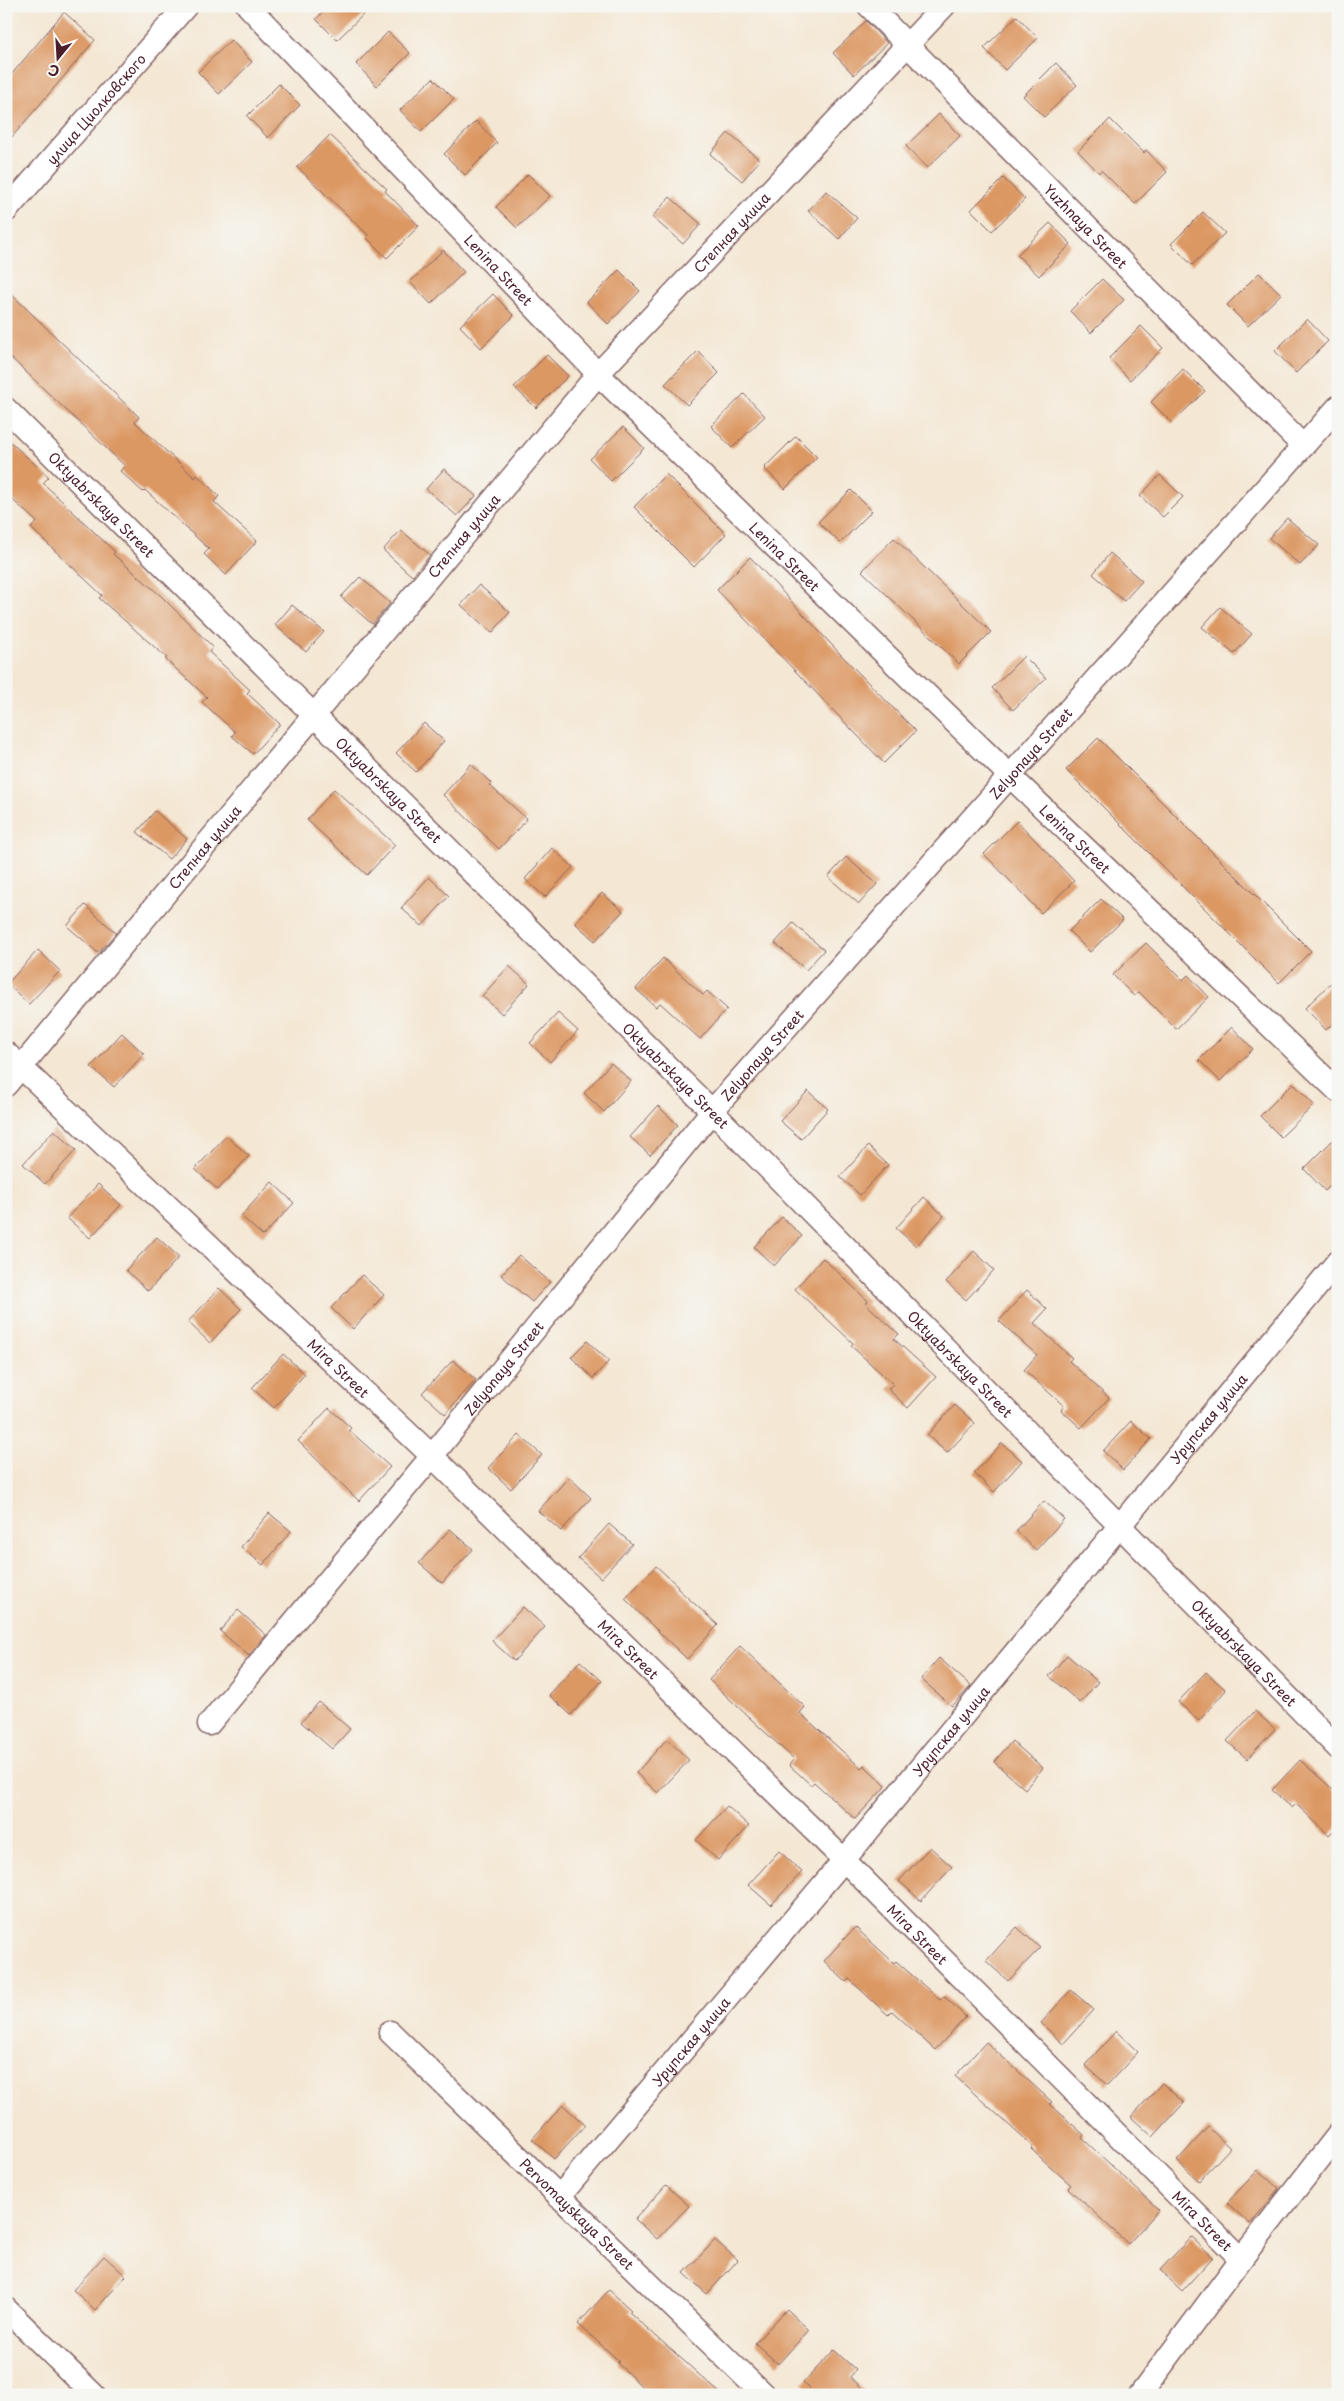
<svg xmlns="http://www.w3.org/2000/svg" width="1344" height="2401" font-family="'Playpen Sans',sans-serif">
	<style>
		.building { fill: #dc9864 }
		.lines { fill: none; stroke-linecap: round; stroke-linejoin: round }
		.minor-casing { stroke: #866566; stroke-width: 25 }
		.minor { stroke: #fff; stroke-width: 22 }
		.labels { text-anchor: middle; dominant-baseline: central; stroke-width: 4.5; stroke-linejoin: round; paint-order: stroke }
		.street-label { font-size: 14px; fill: #4a1f2b; stroke: #f6f6f2 }
	</style>
	<rect width="100%" height="100%" fill="#f6f6f2"/>
	<filter id="ink" filterUnits="userSpaceOnUse"><feTurbulence type="fractalNoise" baseFrequency=".02" numOctaves="2"/><feDisplacementMap in="SourceGraphic" scale="10" xChannelSelector="R" yChannelSelector="G"/><feConvolveMatrix kernelMatrix="1 2 1 2 8 2 1 2 1" color-interpolation-filters="sRGB"/></filter>
	<filter id="wash" filterUnits="userSpaceOnUse"><feTurbulence type="fractalNoise" baseFrequency=".0096" numOctaves="4" result="noise"/><feDisplacementMap in="SourceGraphic" scale="20" xChannelSelector="R" yChannelSelector="G"/><feGaussianBlur stdDeviation="1.12" result="paint"/><feColorMatrix in="noise" values="0 0 0 0 0 0 0 0 0 0 0 0 0 0 0 0 0 1.4 0 .05"/><feComposite in="paint" operator="in"/></filter>
	<g filter="url(#wash)">
		<rect width="100%" height="100%" fill="#f4e7d3"/>
		<g id="blocks">
			<!-- building -->
			<g class="building">
				<polygon points="329,6 372,6 337,40 316,19"/>
				<polygon points="64,12 95,40 6,144 6,81"/>
				<polygon points="1017,16 1038,38 1005,70 984,48"/>
				<polygon points="866,21 887,43 854,75 833,53"/>
				<polygon points="388,32 410,53 377,86 356,64"/>
				<polygon points="231,40 252,62 219,94 198,72"/>
				<polygon points="1056,63 1077,85 1044,117 1023,96"/>
				<polygon points="433,78 454,99 421,132 400,110"/>
				<polygon points="279,84 300,105 268,138 247,116"/>
				<polygon points="939,114 960,136 927,168 906,146"/>
				<polygon points="1110,119 1144,153 1146,150 1167,172 1135,204 1101,170 1099,173 1078,151"/>
				<polygon points="476,121 497,143 465,175 444,154"/>
				<polygon points="728,133 760,160 742,181 710,154"/>
				<polygon points="330,135 387,189 385,191 419,226 387,258 366,237 368,235 297,167"/>
				<polygon points="528,174 550,196 517,228 496,207"/>
				<polygon points="1003,178 1025,199 992,231 971,210"/>
				<polygon points="826,191 857,218 839,239 808,211"/>
				<polygon points="670,197 701,224 683,244 652,217"/>
				<polygon points="1203,212 1225,233 1192,265 1171,244"/>
				<polygon points="1050,223 1071,244 1039,276 1017,255"/>
				<polygon points="443,250 464,272 431,304 410,282"/>
				<polygon points="619,270 640,291 608,324 587,302"/>
				<polygon points="1259,273 1281,294 1248,326 1227,305"/>
				<polygon points="1102,279 1124,300 1091,333 1070,311"/>
				<polygon points="6,289 139,417 135,422 195,478 197,475 219,496 214,502 257,541 226,575 204,554 209,549 145,490 143,492 120,471 125,466 6,353"/>
				<polygon points="493,294 514,316 481,348 460,326"/>
				<polygon points="1307,319 1328,341 1296,373 1275,351"/>
				<polygon points="1141,326 1163,348 1130,380 1109,358"/>
				<polygon points="698,351 719,373 687,405 665,384"/>
				<polygon points="547,355 568,376 536,408 514,387"/>
				<polygon points="1183,369 1205,391 1172,423 1151,402"/>
				<polygon points="744,394 765,416 732,448 711,426"/>
				<polygon points="623,427 644,448 611,481 590,459"/>
				<polygon points="796,436 817,457 785,489 764,468"/>
				<polygon points="6,438 49,477 43,483 115,552 113,554 161,596 213,647 209,652 250,690 247,693 280,724 253,754 232,736 235,732 202,702 207,697 165,659 167,658 99,598 102,595 31,528 37,522 6,494"/>
				<polygon points="444,469 476,496 457,516 426,489"/>
				<polygon points="666,474 726,534 694,567 634,507"/>
				<polygon points="1160,475 1183,497 1163,517 1140,496"/>
				<polygon points="851,490 872,511 840,543 818,522"/>
				<polygon points="1287,518 1319,545 1300,565 1269,538"/>
				<polygon points="401,530 430,555 412,576 383,550"/>
				<polygon points="894,538 991,632 959,664 862,571"/>
				<polygon points="1110,553 1142,581 1124,601 1093,574"/>
				<polygon points="750,557 844,658 916,731 884,763 717,590"/>
				<polygon points="360,577 390,603 372,624 341,597"/>
				<polygon points="479,585 510,612 492,633 461,605"/>
				<polygon points="292,605 324,632 306,652 275,625"/>
				<polygon points="1220,607 1252,634 1234,654 1202,627"/>
				<polygon points="1024,656 1046,678 1013,710 992,688"/>
				<polygon points="424,723 444,741 416,772 396,753"/>
				<polygon points="1098,738 1311,951 1279,983 1066,770"/>
				<polygon points="471,764 491,783 489,785 527,819 499,849 443,795"/>
				<polygon points="334,789 395,845 367,875 307,820"/>
				<polygon points="155,811 187,839 169,859 137,832"/>
				<polygon points="1017,821 1074,881 1041,913 984,854"/>
				<polygon points="552,848 573,867 545,897 525,879"/>
				<polygon points="846,857 877,884 859,904 828,877"/>
				<polygon points="429,877 449,896 422,926 401,908"/>
				<polygon points="602,893 623,911 595,941 575,923"/>
				<polygon points="1101,899 1123,920 1090,952 1069,931"/>
				<polygon points="85,905 116,933 98,953 67,926"/>
				<polygon points="793,923 824,950 806,970 775,943"/>
				<polygon points="1146,943 1183,980 1188,975 1209,997 1176,1029 1139,992 1134,996 1113,975"/>
				<polygon points="38,950 60,971 29,1004 7,984"/>
				<polygon points="663,958 703,995 707,991 727,1009 700,1039 660,1003 656,1007 636,989"/>
				<polygon points="509,966 529,984 502,1014 482,996"/>
				<polygon points="1338,976 1338,1018 1326,1030 1305,1008"/>
				<polygon points="558,1013 578,1031 550,1062 530,1043"/>
				<polygon points="1232,1027 1253,1049 1220,1081 1199,1060"/>
				<polygon points="122,1033 144,1054 114,1087 91,1067"/>
				<polygon points="611,1063 631,1081 604,1112 584,1093"/>
				<polygon points="1293,1083 1314,1105 1281,1137 1260,1116"/>
				<polygon points="808,1091 828,1109 801,1139 780,1121"/>
				<polygon points="658,1106 678,1125 650,1155 630,1137"/>
				<polygon points="54,1130 76,1150 45,1184 23,1164"/>
				<polygon points="1338,1135 1338,1178 1325,1191 1304,1169"/>
				<polygon points="226,1136 249,1156 218,1190 195,1169"/>
				<polygon points="868,1146 888,1165 860,1195 840,1177"/>
				<polygon points="272,1182 294,1203 263,1236 241,1216"/>
				<polygon points="98,1184 121,1205 90,1238 67,1218"/>
				<polygon points="924,1197 944,1216 916,1246 896,1228"/>
				<polygon points="782,1217 802,1236 774,1266 754,1247"/>
				<polygon points="157,1237 179,1257 148,1291 126,1270"/>
				<polygon points="974,1251 994,1270 966,1300 946,1282"/>
				<polygon points="519,1255 550,1282 532,1302 501,1275"/>
				<polygon points="823,1258 868,1301 866,1304 899,1334 894,1339 936,1377 908,1408 888,1389 893,1384 851,1346 853,1343 795,1289"/>
				<polygon points="362,1275 384,1295 353,1329 331,1308"/>
				<polygon points="219,1288 241,1309 210,1343 188,1322"/>
				<polygon points="1027,1290 1047,1309 1034,1323 1072,1358 1069,1361 1109,1398 1081,1428 1061,1410 1064,1406 1024,1370 1037,1355 999,1321"/>
				<polygon points="587,1341 609,1361 593,1378 571,1357"/>
				<polygon points="283,1354 305,1374 274,1408 252,1388"/>
				<polygon points="453,1360 476,1380 445,1414 422,1393"/>
				<polygon points="955,1405 975,1423 947,1453 927,1435"/>
				<polygon points="329,1408 351,1428 349,1430 390,1467 359,1501 298,1441"/>
				<polygon points="1131,1421 1151,1439 1123,1470 1103,1451"/>
				<polygon points="519,1435 542,1455 511,1489 488,1468"/>
				<polygon points="1002,1443 1022,1461 994,1492 974,1473"/>
				<polygon points="569,1477 591,1498 561,1531 538,1511"/>
				<polygon points="1044,1501 1064,1519 1036,1550 1016,1531"/>
				<polygon points="269,1513 291,1531 263,1565 241,1547"/>
				<polygon points="609,1524 632,1544 601,1578 578,1558"/>
				<polygon points="450,1529 473,1549 442,1583 419,1563"/>
				<polygon points="656,1566 678,1586 677,1588 718,1625 687,1659 625,1599"/>
				<polygon points="523,1607 545,1627 514,1661 492,1641"/>
				<polygon points="238,1610 266,1635 249,1656 220,1631"/>
				<polygon points="740,1646 805,1707 800,1713 861,1768 864,1765 886,1786 855,1819 814,1782 811,1785 789,1765 794,1759 709,1680"/>
				<polygon points="1067,1655 1098,1682 1080,1703 1049,1676"/>
				<polygon points="939,1658 971,1686 952,1706 921,1679"/>
				<polygon points="580,1661 602,1681 571,1715 549,1695"/>
				<polygon points="1206,1672 1226,1690 1199,1721 1178,1702"/>
				<polygon points="319,1702 350,1729 332,1749 301,1722"/>
				<polygon points="1255,1711 1275,1729 1247,1759 1227,1741"/>
				<polygon points="667,1739 689,1760 658,1793 636,1773"/>
				<polygon points="1012,1741 1043,1768 1025,1789 994,1762"/>
				<polygon points="1300,1760 1338,1794 1338,1826 1329,1835 1296,1804 1292,1808 1272,1790"/>
				<polygon points="727,1806 749,1826 718,1860 696,1840"/>
				<polygon points="930,1847 952,1867 921,1901 899,1881"/>
				<polygon points="779,1851 802,1872 771,1905 748,1885"/>
				<polygon points="855,1927 894,1963 896,1961 940,2000 944,1996 966,2017 935,2050 892,2011 888,2015 849,1979 846,1982 824,1961"/>
				<polygon points="1017,1927 1040,1948 1008,1981 986,1961"/>
				<polygon points="1071,1990 1094,2010 1063,2044 1041,2023"/>
				<polygon points="1116,2031 1138,2052 1107,2085 1085,2065"/>
				<polygon points="986,2042 1052,2102 1050,2104 1084,2135 1082,2138 1159,2210 1128,2244 1068,2188 1071,2185 1031,2149 1033,2147 955,2076"/>
				<polygon points="1162,2083 1184,2103 1153,2137 1131,2117"/>
				<polygon points="563,2105 585,2125 554,2159 532,2139"/>
				<polygon points="1208,2127 1230,2148 1199,2181 1177,2161"/>
				<polygon points="1258,2170 1279,2189 1250,2224 1227,2203"/>
				<polygon points="666,2185 689,2206 657,2239 635,2219"/>
				<polygon points="1191,2237 1213,2257 1182,2291 1160,2270"/>
				<polygon points="715,2240 738,2260 707,2294 684,2273"/>
				<polygon points="104,2256 126,2276 95,2310 73,2290"/>
				<polygon points="609,2290 631,2310 629,2312 722,2395 651,2395 617,2363 619,2361 578,2324"/>
				<polygon points="787,2309 809,2330 778,2364 755,2343"/>
				<polygon points="834,2350 856,2370 850,2377 870,2395 815,2395 803,2383"/>
			</g>
		</g>
	</g>
	<g filter="url(#ink)">
		<use href="#blocks" fill-opacity="0" stroke="#866566" stroke-width="1"/>
		<g class="lines">
			<!-- minor casing -->
			<g class="minor-casing">
				<g id="minor">
					<path id="s1" d="M248,6L598,374L1010,776L1338,1091"/>
					<path id="s2" d="M869,6L1302,445"/>
					<path id="s3" d="M6,211L186,6"/>
					<path id="s4" d="M6,409L712,1111L1338,1748"/>
					<path id="s5" d="M6,1053L432,1456L844,1860L1241,2259"/>
					<path id="s6" d="M6,1085L598,374L944,6"/>
					<path id="s7" d="M209,1724L432,1456L712,1111L1338,407"/>
					<path id="s8" d="M390,2032L764,2395"/>
					<path id="s9" d="M559,2197L844,1860L1338,1261"/>
					<polyline points="6,2309 94,2395"/>
					<polyline points="1140,2395 1241,2259 1338,2135"/>
				</g>
			</g>
			<!-- minor -->
			<use href="#minor" class="minor"/>
		</g>
	</g>
	<g class="labels">
		<!-- street labels -->
		<g class="street-label">
			<text stroke="none"><textPath href="#s3" startOffset="136">улица Циолковского</textPath></text>
			<text stroke="none"><textPath href="#s2" startOffset="309">Yuzhnaya Street</textPath></text>
			<text stroke="none"><textPath href="#s6" startOffset="1120">Степная улица</textPath></text>
			<text stroke="none"><textPath href="#s1" startOffset="364">Lenina Street</textPath></text>
			<text stroke="none"><textPath href="#s4" startOffset="135">Oktyabrskaya Street</textPath></text>
			<text stroke="none"><textPath href="#s6" startOffset="715">Степная улица</textPath></text>
			<text stroke="none"><textPath href="#s1" startOffset="769">Lenina Street</textPath></text>
			<text stroke="none"><textPath href="#s7" startOffset="1272">Zelyonaya Street</textPath></text>
			<text stroke="none"><textPath href="#s4" startOffset="540">Oktyabrskaya Street</textPath></text>
			<text stroke="none"><textPath href="#s1" startOffset="1174">Lenina Street</textPath></text>
			<text stroke="none"><textPath href="#s6" startOffset="310">Степная улица</textPath></text>
			<text stroke="none"><textPath href="#s7" startOffset="868">Zelyonaya Street</textPath></text>
			<text stroke="none"><textPath href="#s4" startOffset="945">Oktyabrskaya Street</textPath></text>
			<text stroke="none"><textPath href="#s4" startOffset="1350">Oktyabrskaya Street</textPath></text>
			<text stroke="none"><textPath href="#s7" startOffset="462">Zelyonaya Street</textPath></text>
			<text stroke="none"><textPath href="#s5" startOffset="458">Mira Street</textPath></text>
			<text stroke="none"><textPath href="#s9" startOffset="1014">Урупская улица</textPath></text>
			<text stroke="none"><textPath href="#s5" startOffset="862">Mira Street</textPath></text>
			<text stroke="none"><textPath href="#s4" startOffset="1755">Oktyabrskaya Street</textPath></text>
			<text stroke="none"><textPath href="#s9" startOffset="609">Урупская улица</textPath></text>
			<text stroke="none"><textPath href="#s5" startOffset="1268">Mira Street</textPath></text>
			<text stroke="none"><textPath href="#s9" startOffset="204">Урупская улица</textPath></text>
			<text stroke="none"><textPath href="#s8" startOffset="261">Pervomayskaya Street</textPath></text>
			<text stroke="none"><textPath href="#s5" startOffset="1672">Mira Street</textPath></text>
		</g>
	</g>
	<!-- margin -->
	<rect width="1344" height="2401" fill="none" stroke="#f6f6f2" stroke-width="25"/>
	<!-- north arrow -->
	<g transform="translate(58 58) rotate(198)" stroke="#f6f6f2" stroke-width="4" paint-order="stroke">
	<path d="M0-4L9 19L0 12L-9 19Z" fill="#4a1f2b"/>
	<text y="-8" font-size="14" font-weight="bold" text-anchor="middle" fill="#4a1f2b">С</text>
	</g>
</svg>
